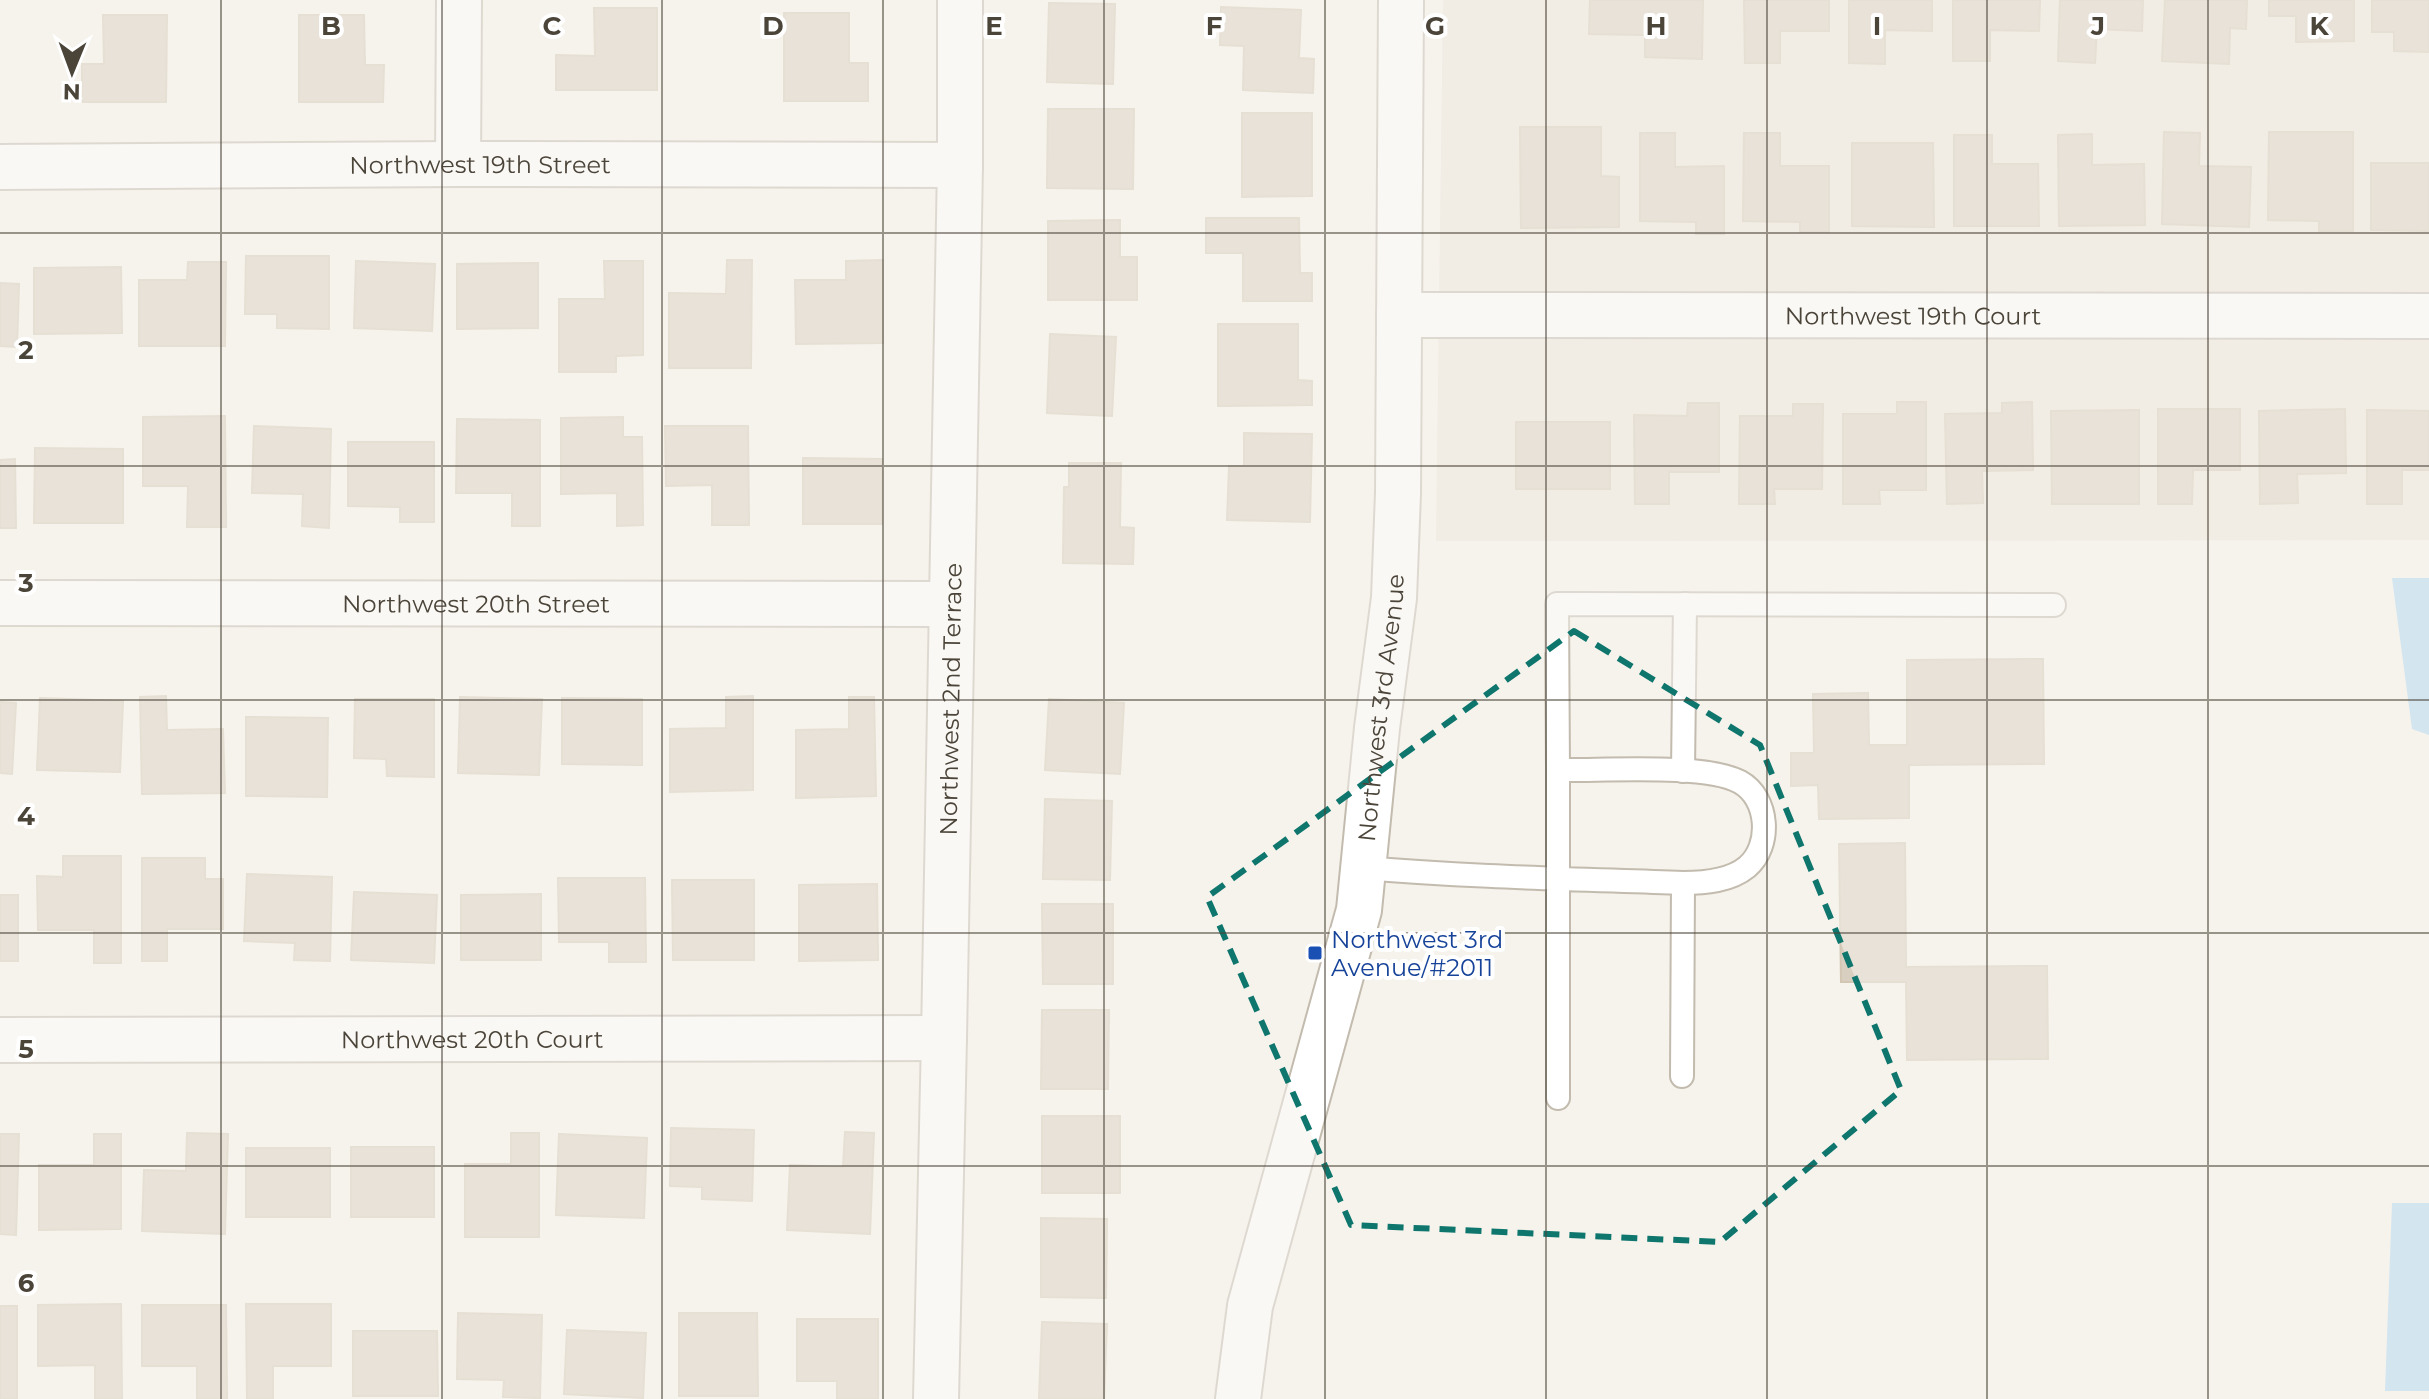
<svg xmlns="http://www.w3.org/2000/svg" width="2429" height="1399" font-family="Montserrat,sans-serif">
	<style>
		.residential { fill: #eae5da }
		.water { fill: #a9d4f2 }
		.building { fill: #d8cfc1; stroke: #d3c7b4; stroke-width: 2 }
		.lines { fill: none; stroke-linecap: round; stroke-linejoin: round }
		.service-casing { stroke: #c2bbae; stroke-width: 26 }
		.minor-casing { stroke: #c2bbae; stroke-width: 48 }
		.tertiary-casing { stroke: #c2bbae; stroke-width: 48 }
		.service { stroke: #fff; stroke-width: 22 }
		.minor { stroke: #fff; stroke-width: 44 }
		.tertiary { stroke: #fff; stroke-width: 44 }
		.marked { fill: none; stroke: #0f766e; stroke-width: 6; stroke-dasharray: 16 10; stroke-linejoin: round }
		.grid { fill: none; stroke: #4b4439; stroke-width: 2; stroke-opacity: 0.55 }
		.transit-dot { fill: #1a4fb4; stroke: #fff; stroke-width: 3 }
		.labels { text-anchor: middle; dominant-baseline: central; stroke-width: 8; stroke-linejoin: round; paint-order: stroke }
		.street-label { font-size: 24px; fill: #4b4439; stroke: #fff }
		.transit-label { font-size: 24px; fill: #164399; stroke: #fff; text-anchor: start }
		.grid-label { font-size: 26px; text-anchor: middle; font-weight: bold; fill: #4b4439; stroke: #fff; stroke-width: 8; stroke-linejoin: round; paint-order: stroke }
	</style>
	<rect width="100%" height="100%" fill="#f6f3ec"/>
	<!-- residential -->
	<polygon class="residential" points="1443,0 2429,0 2429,540 1436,541"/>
	<!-- water -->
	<g class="water">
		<polygon points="2392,578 2429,578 2429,735 2412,729"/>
		<polygon points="2392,1203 2429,1203 2429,1391 2385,1391"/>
	</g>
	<!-- building -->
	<g class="building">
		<polygon points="1590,0 1703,0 1702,59 1645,57 1645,35 1589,34"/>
		<polygon points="1744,0 1829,0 1829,31 1780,31 1780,63 1745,63"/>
		<polygon points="1849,0 1932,0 1932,31 1885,30 1885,64 1849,63"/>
		<polygon points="1953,0 2040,0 2039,31 1990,30 1990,61 1953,61"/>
		<polygon points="2060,0 2143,0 2142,31 2097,29 2095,63 2058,61"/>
		<polygon points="2165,0 2247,0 2246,29 2230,28 2229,64 2162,61"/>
		<polygon points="2269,0 2354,0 2354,41 2296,42 2296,16 2269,16"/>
		<polygon points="2372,0 2429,0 2429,52 2394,51 2394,32 2372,32"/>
		<polygon points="1049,3 1115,4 1113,84 1047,82"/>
		<polygon points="1221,7 1301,10 1299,58 1314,59 1313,93 1243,90 1244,46 1220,45"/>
		<polygon points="594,8 657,8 657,90 556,90 556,55 595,56"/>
		<polygon points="784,13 849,13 849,63 868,63 868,101 784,101"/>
		<polygon points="103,15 167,15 166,102 82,102 82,64 104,64"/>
		<polygon points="299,15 364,15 365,65 384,65 383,102 299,102"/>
		<polygon points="1048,109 1134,109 1133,189 1047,188"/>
		<polygon points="1242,113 1312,113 1312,196 1242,197"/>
		<polygon points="1520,127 1601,127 1601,176 1619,177 1619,227 1521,228"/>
		<polygon points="2164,132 2200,133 2199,166 2251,167 2249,227 2162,224"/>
		<polygon points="2269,132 2353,132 2353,231 2319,231 2319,221 2268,220"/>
		<polygon points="1640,133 1675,133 1675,167 1724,166 1724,234 1696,234 1696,222 1640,221"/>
		<polygon points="1744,133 1780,133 1780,166 1829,166 1829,232 1800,232 1800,222 1743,221"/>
		<polygon points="2092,134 2092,165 2144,164 2145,225 2059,226 2058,135"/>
		<polygon points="1954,135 1992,135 1992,164 2038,164 2039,226 1954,226"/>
		<polygon points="1852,143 1933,143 1934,227 1852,226"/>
		<polygon points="2371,163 2429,163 2429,231 2371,230"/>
		<polygon points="1206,218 1299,218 1300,273 1312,273 1312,301 1243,301 1243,253 1206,253"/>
		<polygon points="1120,220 1120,257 1137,257 1137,300 1048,300 1048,221"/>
		<polygon points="246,256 329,256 329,329 277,328 277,314 245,314"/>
		<polygon points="727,260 752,260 751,368 669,368 669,293 726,294"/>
		<polygon points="883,260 883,343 796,344 795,280 846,280 846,261"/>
		<polygon points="356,261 435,264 432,331 354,328"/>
		<polygon points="604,261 643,261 643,355 616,356 616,372 559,372 559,299 605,299"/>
		<polygon points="188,262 226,262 225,346 139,346 139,280 187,280"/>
		<polygon points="538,263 538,328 457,329 457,264"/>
		<polygon points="121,267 122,333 34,334 34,268"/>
		<polygon points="0,283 19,284 17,347 0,346"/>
		<polygon points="1218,324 1298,324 1298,380 1312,381 1312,405 1218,406"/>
		<polygon points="1050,334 1116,337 1112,416 1047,413"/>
		<polygon points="1897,402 1926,402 1926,490 1879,490 1880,504 1843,504 1843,414 1897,414"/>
		<polygon points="2032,402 2033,470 1982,471 1983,503 1947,504 1945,414 2002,413 2002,403"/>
		<polygon points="1688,403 1719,403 1719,472 1669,472 1669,504 1635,504 1634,415 1687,416"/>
		<polygon points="1793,404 1823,404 1822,489 1774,489 1775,504 1739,504 1740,416 1793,416"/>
		<polygon points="2158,409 2240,409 2240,470 2193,470 2192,504 2158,504"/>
		<polygon points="2345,409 2346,473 2297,474 2298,503 2260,504 2259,411"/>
		<polygon points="2139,410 2139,504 2052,504 2051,411"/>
		<polygon points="2367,410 2429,411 2429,470 2402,470 2402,504 2367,504"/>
		<polygon points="225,416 226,527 187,527 188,486 143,486 143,417"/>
		<polygon points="623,417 623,437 642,437 643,525 617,526 617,493 561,494 561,418"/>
		<polygon points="457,419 540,420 540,526 512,526 512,493 456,493"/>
		<rect x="1516" y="422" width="94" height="67"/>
		<polygon points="254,426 331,429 329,528 302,526 303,494 252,493"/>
		<polygon points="665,426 748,426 749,525 712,525 712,485 666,486"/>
		<polygon points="1244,433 1312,434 1310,522 1227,520 1229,466 1244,466"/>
		<polygon points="348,442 434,442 434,522 400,522 400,507 348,506"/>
		<polygon points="35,448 123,449 123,523 34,523"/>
		<polygon points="803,458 882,459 882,524 803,524"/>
		<polygon points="15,459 16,528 0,528 0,460"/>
		<polygon points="1069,463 1121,463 1120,527 1134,528 1133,564 1063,563 1064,487 1069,487"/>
		<polygon points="2043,659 2044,764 1909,765 1909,818 1819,819 1818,785 1791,786 1791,753 1814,753 1813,694 1868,693 1869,745 1907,745 1907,660"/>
		<polygon points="166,696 167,730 223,729 225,793 142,794 140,697"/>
		<polygon points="753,696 753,790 670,792 670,729 726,728 726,697"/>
		<polygon points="460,697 542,699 539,775 458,773"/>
		<polygon points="849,697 874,697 876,796 796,798 796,730 849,729"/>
		<polygon points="40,698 123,701 120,772 37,770"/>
		<polygon points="562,698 642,699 642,765 562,764"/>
		<polygon points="355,699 434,699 434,777 387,776 386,759 354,758"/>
		<polygon points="1049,699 1124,703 1120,774 1045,770"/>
		<polygon points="0,702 16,703 12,774 0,773"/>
		<polygon points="246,717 328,718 327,797 246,796"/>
		<polygon points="1045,799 1112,801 1110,880 1043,879"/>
		<polygon points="1905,843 1906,967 2047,966 2048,1059 1907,1060 1906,982 1841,982 1839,844"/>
		<polygon points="63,856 121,856 121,963 94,963 94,930 38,930 37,876 63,877"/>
		<polygon points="142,858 205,858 205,879 223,879 223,929 167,929 167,961 142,961"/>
		<polygon points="247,874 332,877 330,961 294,960 295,943 244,941"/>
		<polygon points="558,878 645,878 646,962 609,962 609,942 559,942"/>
		<polygon points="672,880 754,880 754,960 673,960"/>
		<polygon points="877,884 878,960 799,961 799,885"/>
		<polygon points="354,892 437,895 434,963 351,960"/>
		<polygon points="541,894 541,960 461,960 461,895"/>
		<rect x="0" y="895" width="18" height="66"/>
		<polygon points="1042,904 1113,904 1113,984 1043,984"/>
		<polygon points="1042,1010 1109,1010 1108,1089 1041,1089"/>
		<rect x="1042" y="1116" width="78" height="77"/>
		<polygon points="671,1128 754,1130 752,1201 702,1199 702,1187 670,1186"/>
		<polygon points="845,1132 874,1133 870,1234 787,1230 790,1165 843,1167"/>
		<polygon points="187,1133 228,1134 225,1234 142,1231 144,1170 186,1171"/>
		<polygon points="511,1133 539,1133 539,1237 465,1237 465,1164 511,1164"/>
		<polygon points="0,1134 19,1134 16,1235 0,1234"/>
		<polygon points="94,1134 121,1134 121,1229 39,1230 39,1165 94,1165"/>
		<polygon points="559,1134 647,1138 644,1218 556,1215"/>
		<rect x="351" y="1147" width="83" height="70"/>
		<rect x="246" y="1148" width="84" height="69"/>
		<polygon points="1041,1218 1107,1219 1106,1298 1041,1297"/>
		<polygon points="121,1304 122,1399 95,1399 95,1365 38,1366 38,1305"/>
		<polygon points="246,1304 331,1304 331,1366 273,1366 273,1399 247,1399"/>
		<polygon points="142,1305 226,1305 227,1399 197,1399 197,1366 142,1366"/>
		<rect x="0" y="1306" width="17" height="93"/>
		<polygon points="458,1313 542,1315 540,1398 503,1397 504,1380 457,1379"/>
		<polygon points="679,1313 757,1313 758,1396 679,1396"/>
		<polygon points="797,1319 878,1319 878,1399 837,1399 837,1381 797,1381"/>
		<polygon points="1042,1322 1107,1324 1104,1399 1039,1399"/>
		<polygon points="567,1330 646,1333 643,1398 564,1394"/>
		<polygon points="353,1331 437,1331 438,1396 353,1396"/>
	</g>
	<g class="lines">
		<!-- service casing -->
		<g class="service-casing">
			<g id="service">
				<polyline points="1558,770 1557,604 2054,605"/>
				<polyline points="1683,771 1685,604"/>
				<path d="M1364,868C1470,877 1576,879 1683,883C1705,883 1730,881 1747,867C1772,846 1769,798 1740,782C1705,763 1601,771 1558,770V1098"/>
				<polyline points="1682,1076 1683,883"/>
			</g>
		</g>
		<!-- minor casing -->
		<g class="minor-casing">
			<g id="minor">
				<polyline points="458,164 459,0"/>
				<path id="s1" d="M0,167L458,164L960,165"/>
				<path id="s2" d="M1399,315L2429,316"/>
				<path id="s3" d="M0,603L952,604"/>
				<path id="s4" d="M0,1040L944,1038"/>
				<path id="s5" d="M936,1399L944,1038L960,165V0"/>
			</g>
		</g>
		<!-- tertiary casing -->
		<g class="tertiary-casing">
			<g id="tertiary">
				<path id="s6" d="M1238,1399L1250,1306L1359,910L1377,728L1394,598L1398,493L1401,0"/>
			</g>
		</g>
		<!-- service -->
		<use href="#service" class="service"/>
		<!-- minor -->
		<use href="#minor" class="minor"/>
		<!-- tertiary -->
		<use href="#tertiary" class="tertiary"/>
	</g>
	<!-- marked area -->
	<path d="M0 0H2429V1399H0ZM1574,631L1760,745L1901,1090L1720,1242L1351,1225L1207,897Z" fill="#f6f3ec" fill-opacity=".55" fill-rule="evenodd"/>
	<path class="marked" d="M1574,631L1760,745L1901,1090L1720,1242L1351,1225L1207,897Z"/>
	<!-- grid -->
	<path class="grid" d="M221,0V1399M442,0V1399M662,0V1399M883,0V1399M1104,0V1399M1325,0V1399M1546,0V1399M1767,0V1399M1987,0V1399M2208,0V1399M0,233H2429M0,466H2429M0,700H2429M0,933H2429M0,1166H2429"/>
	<!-- markers -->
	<rect class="transit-dot" x="1307" y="945" width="16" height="16" rx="4"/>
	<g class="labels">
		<!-- street labels -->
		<g class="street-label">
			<text stroke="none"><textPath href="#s1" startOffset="480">Northwest 19th Street</textPath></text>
			<text stroke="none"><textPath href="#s2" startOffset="514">Northwest 19th Court</textPath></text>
			<text stroke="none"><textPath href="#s3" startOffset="476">Northwest 20th Street</textPath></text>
			<text stroke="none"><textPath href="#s5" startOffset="700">Northwest 2nd Terrace</textPath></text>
			<text stroke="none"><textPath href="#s6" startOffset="708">Northwest 3rd Avenue</textPath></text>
			<text stroke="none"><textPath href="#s4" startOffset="472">Northwest 20th Court</textPath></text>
		</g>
		<!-- transit labels -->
		<g class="transit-label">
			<text x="1331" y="939">Northwest 3rd<tspan x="1331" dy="28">Avenue/#2011</tspan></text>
		</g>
	</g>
	<g class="grid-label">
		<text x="331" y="35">B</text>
		<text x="552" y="35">C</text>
		<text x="773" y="35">D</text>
		<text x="994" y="35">E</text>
		<text x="1214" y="35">F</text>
		<text x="1435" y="35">G</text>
		<text x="1656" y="35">H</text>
		<text x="1877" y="35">I</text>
		<text x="2098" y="35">J</text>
		<text x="2319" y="35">K</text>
		<text x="26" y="359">2</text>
		<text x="26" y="592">3</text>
		<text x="26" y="825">4</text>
		<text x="26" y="1058">5</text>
		<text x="26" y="1292">6</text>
	</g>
	<!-- north arrow -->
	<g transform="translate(72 72) rotate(181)" stroke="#ffffff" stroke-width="6" paint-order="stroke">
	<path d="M0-6L14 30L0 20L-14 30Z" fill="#4b4439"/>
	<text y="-12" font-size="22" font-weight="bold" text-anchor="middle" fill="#4b4439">N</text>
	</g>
</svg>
